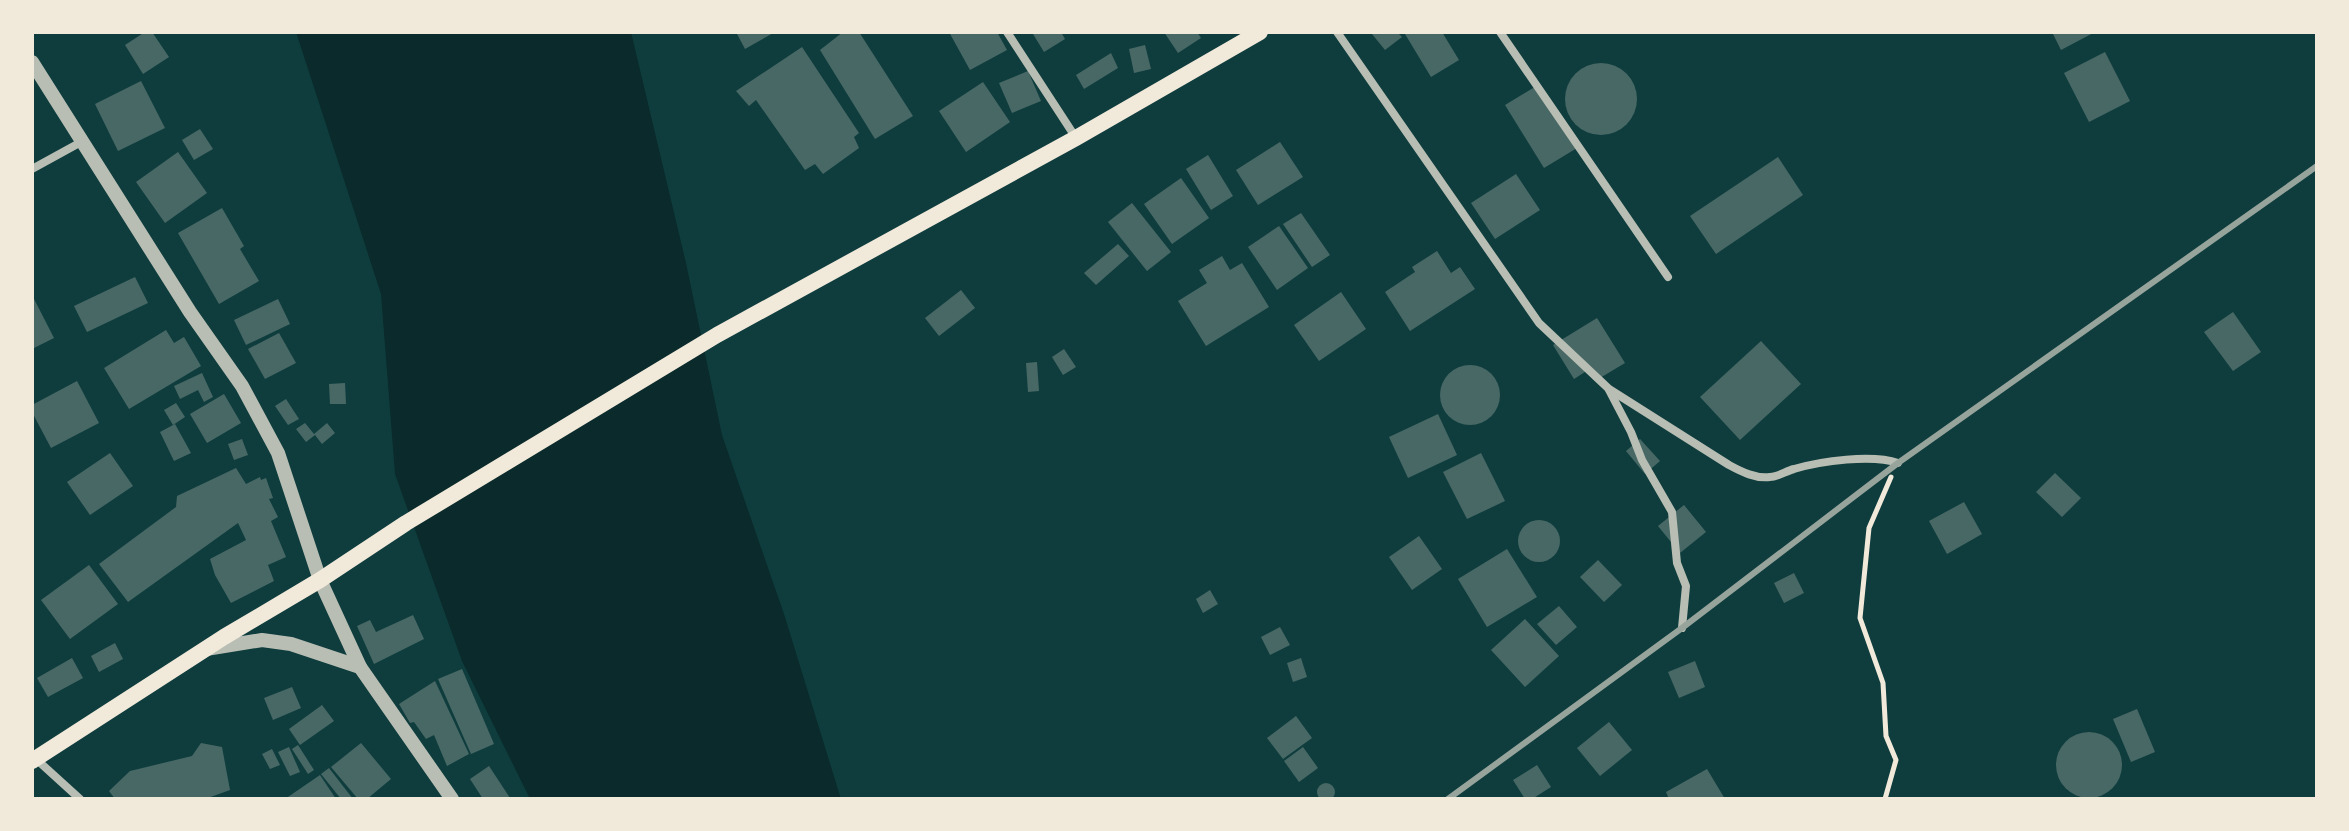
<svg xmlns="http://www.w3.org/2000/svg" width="2349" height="831" font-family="'Archivo Narrow',sans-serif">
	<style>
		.water { fill: #0a2a2b }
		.building { fill: #486865 }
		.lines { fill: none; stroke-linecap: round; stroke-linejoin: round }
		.path { stroke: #f1e9da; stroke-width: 5 }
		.minor { stroke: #b8beb3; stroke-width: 8 }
		.tertiary { stroke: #b8beb3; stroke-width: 14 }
		.secondary { stroke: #f1e9da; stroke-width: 16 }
		.rail { stroke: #97a49c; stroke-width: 6 }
	</style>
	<rect width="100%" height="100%" fill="#0f3d3e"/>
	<!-- water -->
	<polygon class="water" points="296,32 631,32 686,263 722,435 784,614 841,799 530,799 462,661 395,474 381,294"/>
	<!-- building -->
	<g class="building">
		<polygon points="145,32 152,32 169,57 143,74 125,45"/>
		<polygon points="736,32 775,32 745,49"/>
		<polygon points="843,32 859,32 913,116 875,139 820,50"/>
		<polygon points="949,32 997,32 1007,50 970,70"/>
		<polygon points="1036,32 1061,32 1065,39 1044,52 1033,34"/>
		<polygon points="1164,32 1197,32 1201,38 1178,53"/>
		<polygon points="1374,32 1397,32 1402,37 1385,50 1372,34"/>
		<polygon points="1408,32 1442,32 1459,60 1431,77 1405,34"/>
		<polygon points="2052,32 2095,32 2061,50"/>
		<polygon points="1145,45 1151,69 1134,73 1129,49"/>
		<polygon points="802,47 859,133 854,137 859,148 823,174 815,164 805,170 756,100 749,106 736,91"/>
		<polygon points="2105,52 2130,101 2089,122 2064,73"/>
		<polygon points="1111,53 1118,68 1084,89 1076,75"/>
		<circle cx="1601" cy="99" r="36"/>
		<polygon points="1028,71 1041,101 1012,113 999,83"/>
		<polygon points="141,81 165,128 118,151 95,104"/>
		<polygon points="983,82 1010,122 966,152 939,111"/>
		<polygon points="1538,85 1577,148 1544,168 1505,105"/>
		<polygon points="200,129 213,149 194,160 182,140"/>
		<polygon points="1280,142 1303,177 1258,205 1236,170"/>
		<polygon points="178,152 207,193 165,223 136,182"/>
		<polygon points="1208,155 1233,196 1211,210 1186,169"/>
		<polygon points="1778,157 1803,195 1716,254 1690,216"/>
		<polygon points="1516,174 1540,210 1495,239 1471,203"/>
		<polygon points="1181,178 1209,218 1172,244 1144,204"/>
		<polygon points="1132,203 1171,252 1147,271 1108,222"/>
		<polygon points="222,208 244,246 240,249 259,281 219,304 178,233"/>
		<polygon points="1301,213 1330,255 1312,267 1283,224"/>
		<polygon points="1279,226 1308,268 1277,290 1248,247"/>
		<polygon points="1118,244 1129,256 1096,285 1084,273"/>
		<polygon points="1437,251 1451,273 1460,267 1475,289 1410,331 1385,292 1415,272 1412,267"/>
		<polygon points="1222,256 1230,270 1242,263 1269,307 1206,346 1178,301 1207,283 1199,270"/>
		<polygon points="135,277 148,303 87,332 74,306"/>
		<polygon points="961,290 975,308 939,336 925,318"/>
		<polygon points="1341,292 1366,329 1319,361 1294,325"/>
		<polygon points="32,295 54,338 32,349"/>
		<polygon points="278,299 290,324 246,345 234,320"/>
		<polygon points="2233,312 2261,352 2233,371 2204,332"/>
		<polygon points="1597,318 1625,363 1595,381 1588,370 1574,379 1553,345"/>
		<polygon points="166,330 174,343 184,337 201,366 129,409 104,368"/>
		<polygon points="279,333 296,363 265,379 248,349"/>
		<polygon points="1761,341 1801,384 1740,440 1700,397"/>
		<polygon points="1064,349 1076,367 1063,375 1052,357"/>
		<polygon points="1037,362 1039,391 1028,392 1026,363"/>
		<circle cx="1470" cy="395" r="30"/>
		<polygon points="202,373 213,397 204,402 198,390 180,399 174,386"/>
		<polygon points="77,381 99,423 51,448 32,412 32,405"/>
		<polygon points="345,383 346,404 330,404 329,384"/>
		<polygon points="224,394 241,423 207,443 190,414"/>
		<polygon points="286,399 299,419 288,425 275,406"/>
		<polygon points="176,403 185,417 173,425 164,410"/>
		<polygon points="1438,414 1457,455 1408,478 1389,437"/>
		<polygon points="305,423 314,434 327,423 335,433 322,444 315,435 306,442 296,429"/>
		<polygon points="175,424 191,453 174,461 160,432"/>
		<polygon points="242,439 248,455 234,460 228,444"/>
		<polygon points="1640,439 1660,461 1645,474 1626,451"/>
		<polygon points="110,453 133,486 90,515 67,482"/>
		<polygon points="1481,453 1505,501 1467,519 1443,472"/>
		<polygon points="236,468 246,484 260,477 261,480 266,478 273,498 269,499 278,517 271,521 286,557 268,565 274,581 231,603 215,575 210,559 246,540 238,523 128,602 99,564 176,507 177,496"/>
		<polygon points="2055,473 2081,498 2062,517 2036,492"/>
		<polygon points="1964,502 1982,534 1947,554 1929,521"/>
		<polygon points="1684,505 1706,532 1680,553 1658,526"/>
		<circle cx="1539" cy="541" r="21"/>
		<polygon points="1419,536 1442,569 1412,590 1389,557"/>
		<polygon points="1507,549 1537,597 1487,627 1458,579"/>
		<polygon points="1598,560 1622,585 1604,602 1580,577"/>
		<polygon points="89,565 118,604 70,639 41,600"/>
		<polygon points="1794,573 1804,593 1784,603 1774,583"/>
		<polygon points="1210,590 1218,604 1203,613 1196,599"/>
		<polygon points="1559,606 1577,627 1556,645 1537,624"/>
		<polygon points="413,615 424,639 374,664 357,626 370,620 376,632"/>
		<polygon points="1525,619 1559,656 1525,687 1491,650"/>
		<polygon points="1280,627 1290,645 1270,655 1261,637"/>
		<polygon points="115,643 123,659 99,672 91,656"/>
		<polygon points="72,658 83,678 48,697 37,678"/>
		<polygon points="1301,658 1307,677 1293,682 1287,663"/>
		<polygon points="1695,661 1705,687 1679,698 1668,672"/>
		<polygon points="462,669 494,744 471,754 438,679"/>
		<polygon points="435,681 469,754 447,766 434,735 426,739 414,722 410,723 399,704"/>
		<polygon points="292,687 301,708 273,720 264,698"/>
		<polygon points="322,705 334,721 300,745 289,729"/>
		<polygon points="2137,709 2155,752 2131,762 2113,719"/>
		<polygon points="1296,716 1312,738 1283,759 1267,738"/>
		<polygon points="1609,722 1632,750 1600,776 1577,748"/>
		<circle cx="2089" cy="765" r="33"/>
		<polygon points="201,743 222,747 230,790 205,799 115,799 109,791 130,771 192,756"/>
		<polygon points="361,743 391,779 367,799 358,799 331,767"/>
		<polygon points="298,745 314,770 308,774 292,749"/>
		<polygon points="289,747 300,772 290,776 278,752"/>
		<polygon points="1303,747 1318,768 1299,782 1284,761"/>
		<polygon points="272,749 280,765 270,769 262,754"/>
		<polygon points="1537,765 1551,787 1532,799 1525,799 1513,780"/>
		<polygon points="489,766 510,798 508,799 483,799 470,779"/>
		<polygon points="329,768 353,799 341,799 321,774"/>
		<polygon points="1707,769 1725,799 1669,799 1666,792"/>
		<polygon points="320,775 336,799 285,799"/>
		<circle cx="1326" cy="792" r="9"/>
	</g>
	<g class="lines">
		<!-- path -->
		<polyline class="path" points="1885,799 1896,760 1886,736 1883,683 1860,618 1869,528 1891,477"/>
		<!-- minor -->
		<g class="minor">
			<polyline points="1007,32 1076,138"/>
			<path d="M1337,32L1539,323L1609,389L1729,465C1742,472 1756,479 1770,477C1778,477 1786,471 1794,469C1821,461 1872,454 1898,463"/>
			<polyline points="1500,32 1668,277"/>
			<polyline points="32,169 83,141"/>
			<polyline points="1609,390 1631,432 1642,460 1672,512 1677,563 1686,586 1682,628"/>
			<polyline points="36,759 80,799"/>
		</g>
		<!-- tertiary -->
		<g class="tertiary">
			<polyline points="32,62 190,312 242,386 278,453 320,580 360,667 452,799"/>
			<polyline points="206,649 262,640 291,644 360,667"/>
		</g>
		<!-- secondary -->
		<polyline class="secondary" points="32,761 224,637 320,580 406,523 717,335 1076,138 1260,32"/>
		<!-- rail -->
		<polyline class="rail" points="1448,799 1682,628 1898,463 2317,166"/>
	</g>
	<!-- border -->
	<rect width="2349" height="831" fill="none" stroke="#f1e9da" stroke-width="68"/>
</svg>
